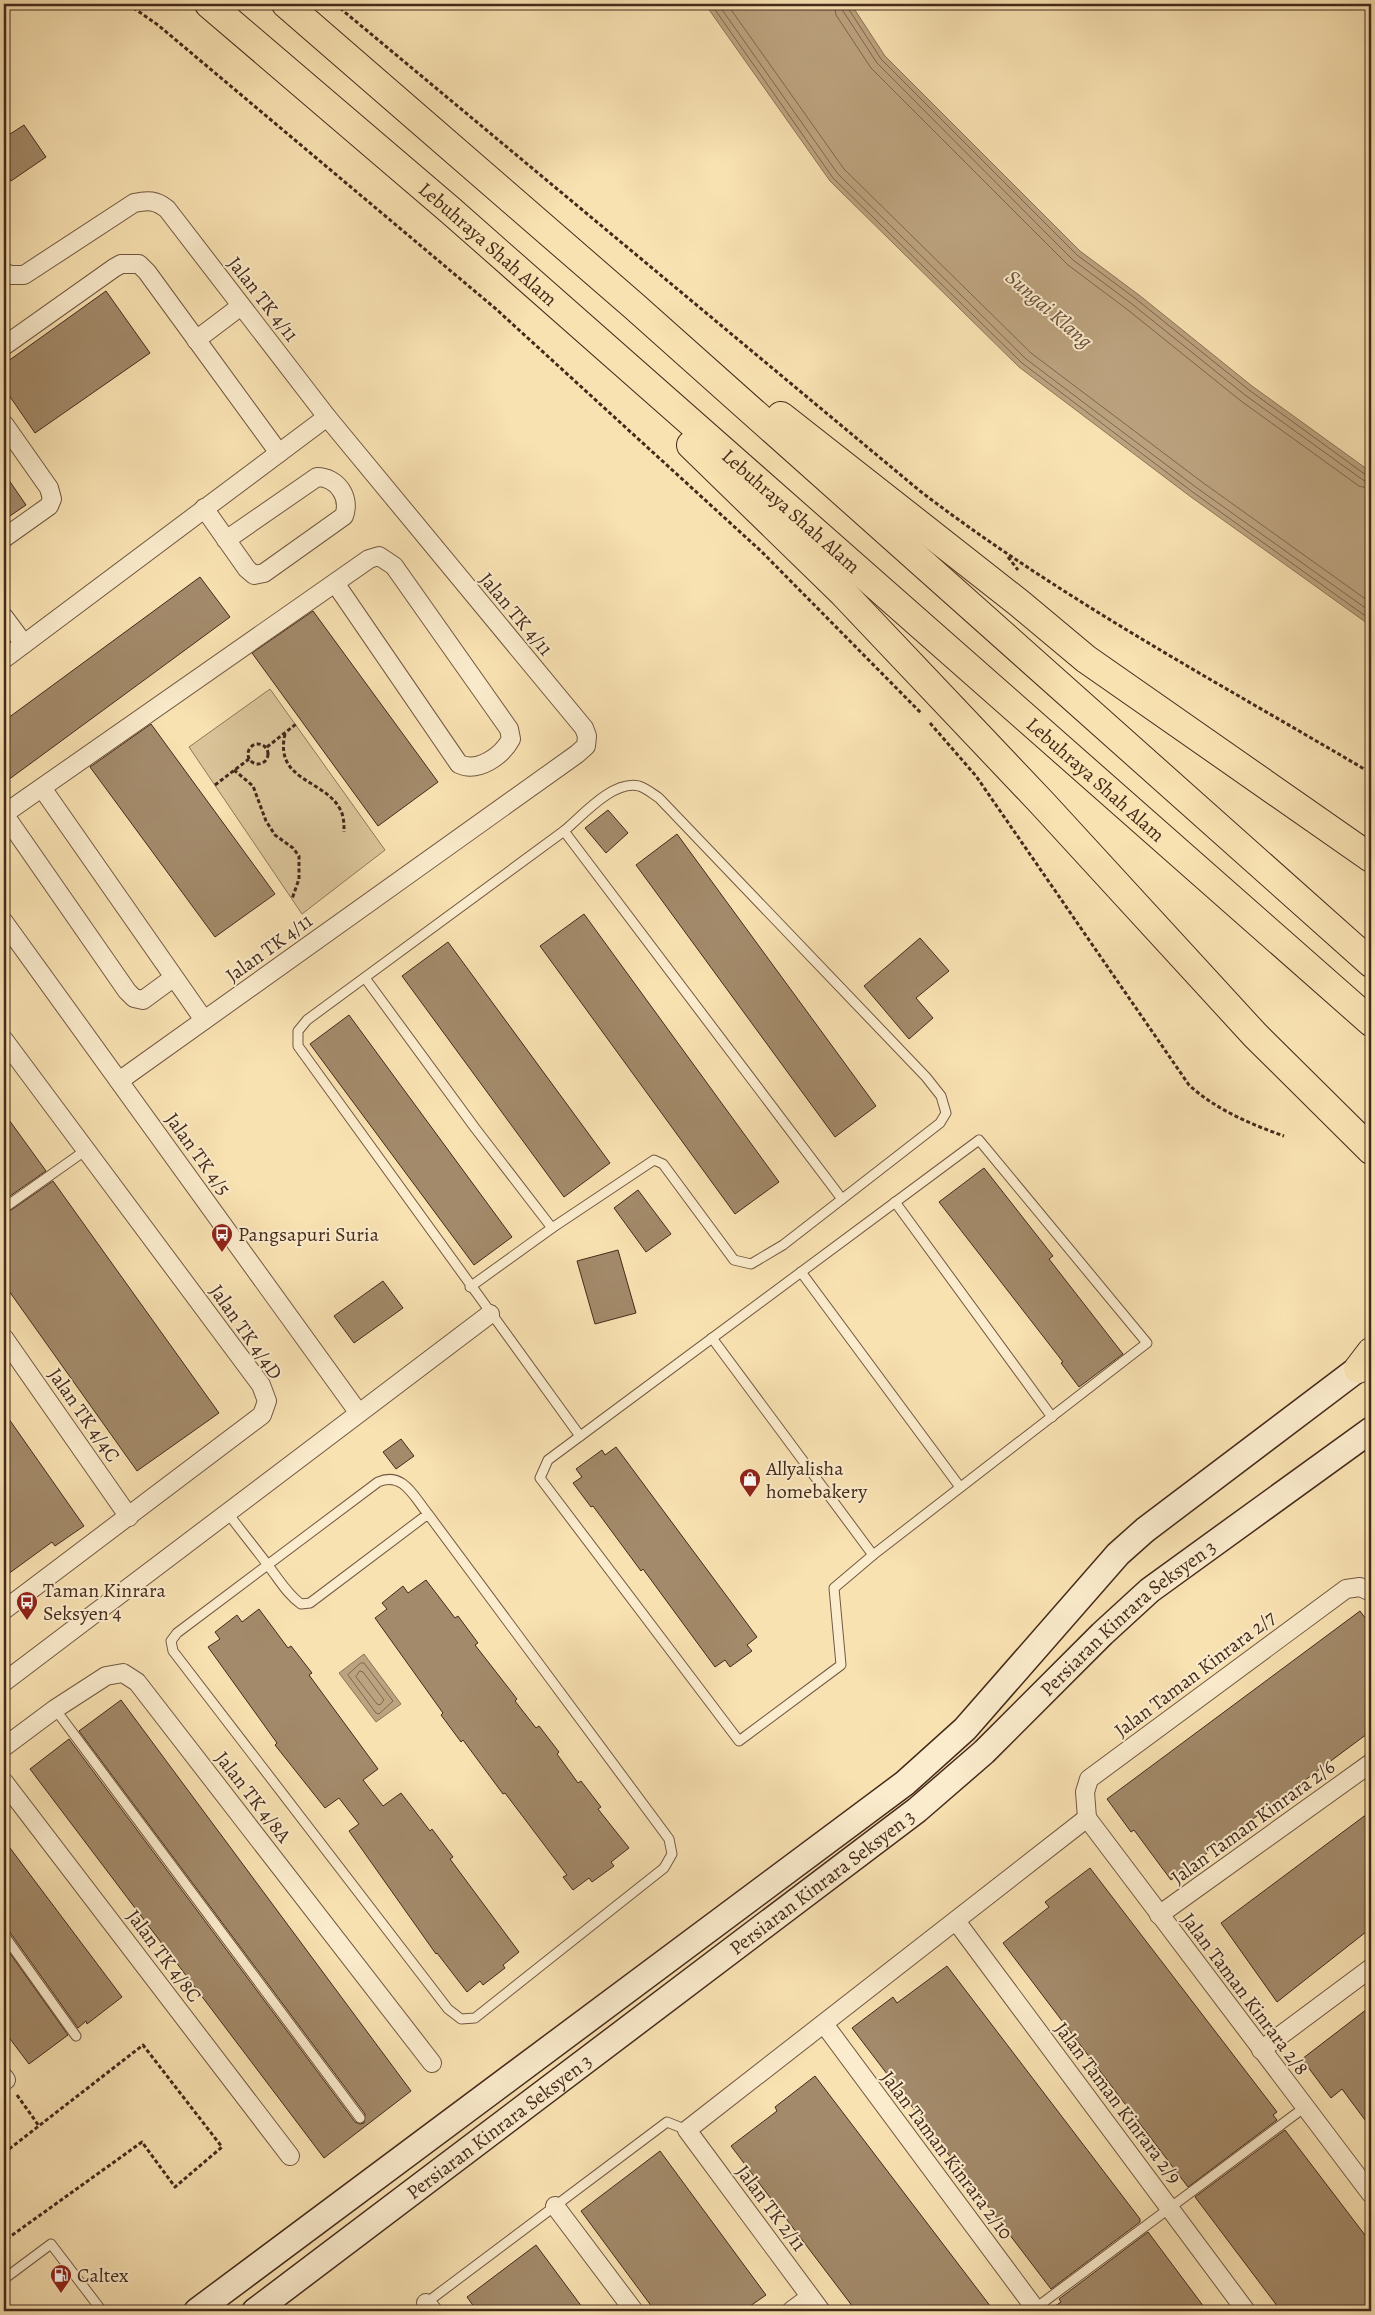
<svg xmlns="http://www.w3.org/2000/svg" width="1375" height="2315" font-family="Alegreya,serif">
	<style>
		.green { fill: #dac398; stroke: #90765a }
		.water { fill: #bca37f; stroke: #8c7357 }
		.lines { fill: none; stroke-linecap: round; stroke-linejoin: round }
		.shore { stroke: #80664e; stroke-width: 1 }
		.building { fill: #a38a6a; stroke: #452a1c }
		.lane-casing { stroke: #725842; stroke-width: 11 }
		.street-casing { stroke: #725842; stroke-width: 20 }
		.secondary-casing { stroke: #452a1c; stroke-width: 28 }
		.highway-casing { stroke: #452a1c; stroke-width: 30 }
		.path { stroke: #452a1c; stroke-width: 3; stroke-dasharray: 4 2.5; stroke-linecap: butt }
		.lane { stroke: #fbeccd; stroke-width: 9 }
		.street { stroke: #fbeccd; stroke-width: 18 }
		.secondary { stroke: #fbeccd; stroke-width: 25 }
		.highway { stroke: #f9e2b2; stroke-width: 28 }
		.labels { text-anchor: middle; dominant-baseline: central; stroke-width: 4; stroke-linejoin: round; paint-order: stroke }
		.street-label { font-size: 20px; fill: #452a1c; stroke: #fbeccd }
		.poi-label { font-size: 20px; fill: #452a1c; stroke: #fbeccd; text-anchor: start }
		.water-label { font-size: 21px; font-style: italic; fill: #694e3a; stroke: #fbeccd }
	</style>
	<rect width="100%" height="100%" fill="#f9e2b2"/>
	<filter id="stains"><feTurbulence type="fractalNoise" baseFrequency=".004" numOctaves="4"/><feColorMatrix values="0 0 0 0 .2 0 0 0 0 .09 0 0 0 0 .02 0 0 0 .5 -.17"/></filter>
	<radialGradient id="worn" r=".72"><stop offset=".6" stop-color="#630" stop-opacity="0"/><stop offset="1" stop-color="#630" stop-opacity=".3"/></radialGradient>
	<!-- green -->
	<polygon class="green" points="270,689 385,850 302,914 189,747"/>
	<!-- water -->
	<g class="water">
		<polygon points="705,4 851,4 885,56 1080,251 1139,295 1252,386 1371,472 1371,626 1191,497 1019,367 830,181"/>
		<polygon points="364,1654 401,1704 376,1722 339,1673"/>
	</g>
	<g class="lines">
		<!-- shore -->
		<g class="shore">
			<polyline points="711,4 833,178 1022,363 1194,493 1371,620"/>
			<polyline points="718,4 838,174 1026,359 1197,488 1371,612"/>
			<polyline points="727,4 844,169 1031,353 1202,482 1371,603"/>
			<polyline points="834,4 836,15 871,68 1068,265 1128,310 1241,401 1359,486 1371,489"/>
			<polyline points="841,4 843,11 877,63 1073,260 1132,304 1245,395 1363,480 1371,482"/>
			<polyline points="848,4 848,8 881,59 1077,255 1136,299 1249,390 1366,475 1371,476"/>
			<polygon points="361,1663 364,1663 393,1701 379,1714 376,1713 348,1675"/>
			<polygon points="360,1671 363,1672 384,1700 380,1705 377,1704 356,1677"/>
		</g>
	</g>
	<!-- building -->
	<g class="building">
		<polygon points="24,125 46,157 11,181 4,171 4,138"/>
		<polygon points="106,291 150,353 35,433 4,388 4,364"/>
		<polygon points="4,473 26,505 4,520"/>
		<polygon points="200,577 230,617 4,783 4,721"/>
		<polygon points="313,611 438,782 378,826 252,653"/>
		<polygon points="151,724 275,894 215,937 90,767"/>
		<polygon points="608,810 628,833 606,853 585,828"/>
		<polygon points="677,834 876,1106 835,1137 636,865"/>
		<polygon points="584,914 779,1182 735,1214 540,946"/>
		<polygon points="920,938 949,971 916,998 933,1018 909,1039 864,986"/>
		<polygon points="448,942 610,1163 564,1197 402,976"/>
		<polygon points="349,1015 512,1237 474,1265 310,1044"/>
		<polygon points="4,1113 46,1171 10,1196 4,1188"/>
		<polygon points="984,1168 1053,1256 1049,1259 1123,1354 1079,1387 1061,1363 1063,1362 939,1202"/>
		<polygon points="53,1181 219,1413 137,1471 4,1284 4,1215"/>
		<polygon points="638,1190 671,1234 646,1252 614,1208"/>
		<polygon points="618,1250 636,1313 595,1324 577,1261"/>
		<polygon points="383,1281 403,1308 354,1343 334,1316"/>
		<polygon points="4,1412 84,1526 55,1546 52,1542 4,1577"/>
		<polygon points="401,1439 414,1456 396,1469 383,1452"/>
		<polygon points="616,1447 757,1637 747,1645 752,1651 730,1667 725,1660 715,1667 643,1569 641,1571 593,1506 591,1507 573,1483 582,1477 576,1469 602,1450 605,1455"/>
		<polygon points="426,1580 455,1618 458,1616 478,1643 475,1645 517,1699 515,1701 536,1728 539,1726 559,1752 557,1754 578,1783 581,1781 601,1807 598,1809 629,1848 611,1862 614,1866 592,1882 589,1878 573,1890 563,1877 567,1875 505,1793 503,1794 463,1740 461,1742 441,1715 443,1713 375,1618 387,1609 382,1603 403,1586 408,1593"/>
		<polygon points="259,1609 288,1648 291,1646 312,1673 309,1675 378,1769 363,1780 383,1806 401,1793 430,1831 432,1829 453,1857 450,1859 519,1952 503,1965 505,1968 483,1985 480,1981 467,1992 437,1953 436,1954 349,1831 359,1824 339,1798 325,1808 275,1745 277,1743 208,1647 220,1639 215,1632 237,1615 242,1622"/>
		<polygon points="1360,1611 1371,1626 1371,1731 1171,1880 1134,1830 1131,1832 1107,1799"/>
		<polygon points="121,1700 411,2091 324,2158 30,1769 69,1739 355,2122 360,2124 364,2123 365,2114 79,1731"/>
		<polygon points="1371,1811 1371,1928 1277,2002 1221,1923"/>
		<polygon points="4,1840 122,1997 87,2024 86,2021 78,2028 9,1931 4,1929"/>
		<polygon points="1090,1868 1277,2112 1273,2115 1277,2120 1188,2187 1003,1943 1049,1907 1045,1902"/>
		<polygon points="4,1945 68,2035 29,2064 4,2031"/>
		<polygon points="947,1966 1140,2219 1140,2222 1051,2289 852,2028 893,1997 897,2003"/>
		<polygon points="1371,2006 1371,2128 1342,2089 1331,2098 1302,2059"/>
		<polygon points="815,2076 994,2311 856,2311 731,2146 777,2111 775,2107"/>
		<polygon points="1285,2130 1371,2243 1371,2311 1281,2311 1195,2197"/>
		<polygon points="660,2151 766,2295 743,2311 655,2311 581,2211"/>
		<polygon points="1148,2232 1207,2311 1048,2311 1061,2302 1059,2299"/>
		<polygon points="536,2245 585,2311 477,2311 467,2297"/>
	</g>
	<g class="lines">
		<!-- lane casing -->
		<g class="lane-casing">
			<g id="lane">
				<polyline points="365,978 475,1128 552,1228"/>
				<polygon points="979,1140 1147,1343 873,1555 834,1588 841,1665 739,1741 540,1478 548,1460"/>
				<polyline points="895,1202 1052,1417"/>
				<polyline points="4,1208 86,1150"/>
				<polyline points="801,1272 960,1487"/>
				<path d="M470,1287L552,1228L654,1160L663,1164L734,1260L751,1264L783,1245L940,1123L946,1113L941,1096L926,1077L659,798C653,794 646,788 639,786C613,780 583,815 564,831"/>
				<polyline points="712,1338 873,1555"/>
				<polyline points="580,1436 298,1046 298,1031 307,1020 564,831 842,1199"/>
				<path d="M227,1512C241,1531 256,1549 270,1568C280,1581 288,1595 301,1604L310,1603L428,1514L669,1839L672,1854L664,1868L475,2018L461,2019L448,2009L173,1651L171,1641L177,1633L378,1482C403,1471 414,1497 428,1514"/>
				<polyline points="55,1709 360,2118"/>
				<polyline points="4,1935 76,2036"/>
				<polyline points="4,2279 51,2244 102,2311"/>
				<polyline points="426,2303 667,2122 687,2130"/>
				<polyline points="1033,2310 1305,2107"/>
			</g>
		</g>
		<!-- street casing -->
		<g class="street-casing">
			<g id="street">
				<path d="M4,272L10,275H24L134,203C148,200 156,200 167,209L327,417L584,728L587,736L586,746L577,754L119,1081"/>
				<polyline points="196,340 241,306"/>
				<polyline points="4,346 114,268 121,264 139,264 147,272 279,453"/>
				<polyline points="4,424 49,488 52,499 49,506 4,538"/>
				<path d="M204,508L247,569L254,575L264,573L344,516C351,497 337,477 317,477L226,540"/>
				<polyline points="4,617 24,644"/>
				<polyline points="4,659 327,417"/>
				<polyline points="42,788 204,1020"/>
				<polyline points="4,922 358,1412"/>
				<path d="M173,978L143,1000L134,998L127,991L4,814L369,559L379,556L394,566L509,729L511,739C502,756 478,773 459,764L335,583"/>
				<polyline points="4,1040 261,1385 267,1401 262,1415 4,1610"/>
				<polyline points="4,1338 129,1517"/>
				<polyline points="4,1682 490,1314"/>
				<polyline points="4,1747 55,1709 106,1676 123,1673 137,1682 432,2063"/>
				<polyline points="4,1782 290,2156"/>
				<polyline points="1087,1818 1371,2194"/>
				<polyline points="1087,1818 1085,1792 1089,1779 1346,1589 1360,1587 1371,1592"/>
				<polyline points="1159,1915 1371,1763"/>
				<polyline points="956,1921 1246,2311"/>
				<polyline points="824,2024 1037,2311"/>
				<polyline points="1261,2050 1371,1968"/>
				<polyline points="4,2077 6,2080"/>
				<polyline points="555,2206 634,2311"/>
				<polyline points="426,2303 433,2311"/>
				<polyline points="791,2311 810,2297"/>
				<polyline points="821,2311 687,2130 1087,1818"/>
			</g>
		</g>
		<!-- secondary casing -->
		<g class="secondary-casing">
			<g id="secondary">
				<polyline points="197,2311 905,1783 965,1729 1118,1554 1145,1530 1371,1359"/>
				<path id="s1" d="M255,2311L917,1810L984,1752L1102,1634L1150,1590L1371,1430"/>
			</g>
		</g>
		<!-- highway casing -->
		<g class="highway-casing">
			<g id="highway">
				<path id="s2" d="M209,4L450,210L1371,1022"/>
				<polyline points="286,4 634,306 1371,963"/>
				<polyline points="781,416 1019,603 1086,659 1371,858"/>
				<polyline points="691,445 843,593 1043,804 1255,1035 1371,1150"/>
				<polyline points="1358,1369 1371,1352"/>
			</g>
		</g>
		<!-- path -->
		<g class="path">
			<polyline points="128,4 158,25 496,309 762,552 922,714"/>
			<path d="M335,4L920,491C1061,599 1219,683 1371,773"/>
			<polyline points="1008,557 1018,570"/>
			<path d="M930,723L976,776L1189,1085C1215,1109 1250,1124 1284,1136"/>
			<path d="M285,734C274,781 324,779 340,809C344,816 344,824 344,832"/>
			<circle cx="258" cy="754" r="10"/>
			<polyline points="267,747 296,724"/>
			<polyline points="234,770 253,786 266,821 275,835 293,848 299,856 299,879 292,899"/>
			<polyline points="215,785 249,759"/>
			<polyline points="17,2095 39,2126"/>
			<polyline points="4,2153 143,2045 222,2147 175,2187 142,2142 4,2241"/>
		</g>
		<!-- lane -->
		<use href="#lane" class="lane"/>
		<!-- street -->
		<use href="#street" class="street"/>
		<!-- secondary -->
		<use href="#secondary" class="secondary"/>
		<!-- highway -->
		<use href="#highway" class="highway"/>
	</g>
	<!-- icons -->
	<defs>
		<g id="bus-pin" transform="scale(1.125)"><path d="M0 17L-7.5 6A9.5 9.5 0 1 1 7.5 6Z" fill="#8f2418" stroke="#fbeccd"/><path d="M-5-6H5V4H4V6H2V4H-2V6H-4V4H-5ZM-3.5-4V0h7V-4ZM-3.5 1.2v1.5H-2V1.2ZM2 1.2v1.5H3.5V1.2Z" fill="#fff"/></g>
		<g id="shop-pin" transform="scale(1.125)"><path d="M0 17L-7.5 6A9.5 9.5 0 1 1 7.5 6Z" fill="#8f2418" stroke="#fbeccd"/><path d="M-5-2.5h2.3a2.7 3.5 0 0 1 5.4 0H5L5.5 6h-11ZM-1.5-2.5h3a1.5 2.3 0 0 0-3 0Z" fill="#fff"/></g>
		<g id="fuel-pin" transform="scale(1.125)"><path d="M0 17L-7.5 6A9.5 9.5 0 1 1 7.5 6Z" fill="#8f2418" stroke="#fbeccd"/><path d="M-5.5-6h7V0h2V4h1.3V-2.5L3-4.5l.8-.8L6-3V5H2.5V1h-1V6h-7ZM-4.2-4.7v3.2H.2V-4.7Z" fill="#fff"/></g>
	</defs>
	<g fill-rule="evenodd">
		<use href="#bus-pin" x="222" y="1234"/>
		<use href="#shop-pin" x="750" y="1479"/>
		<use href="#bus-pin" x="27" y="1602"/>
		<use href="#fuel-pin" x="61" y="2275"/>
	</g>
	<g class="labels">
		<!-- street labels -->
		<g class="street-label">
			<text stroke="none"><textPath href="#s2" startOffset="368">Lebuhraya Shah Alam</textPath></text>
			<text transform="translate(263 299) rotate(52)">Jalan TK 4/11</text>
			<text stroke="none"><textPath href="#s2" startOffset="772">Lebuhraya Shah Alam</textPath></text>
			<text transform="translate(516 614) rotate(50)">Jalan TK 4/11</text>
			<text stroke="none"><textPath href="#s2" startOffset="1178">Lebuhraya Shah Alam</textPath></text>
			<text transform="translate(269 948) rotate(-36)">Jalan TK 4/11</text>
			<text transform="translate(198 1154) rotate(54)">Jalan TK 4/5</text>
			<text transform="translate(246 1332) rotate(55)">Jalan TK 4/4D</text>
			<text transform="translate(84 1415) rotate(55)">Jalan TK 4/4C</text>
			<text stroke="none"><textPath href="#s1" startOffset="1116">Persiaran Kinrara Seksyen 3</textPath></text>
			<text transform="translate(1195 1674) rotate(-37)">Jalan Taman Kinrara 2/7</text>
			<text transform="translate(253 1797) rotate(52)">Jalan TK 4/8A</text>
			<text transform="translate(1253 1822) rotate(-36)">Jalan Taman Kinrara 2/6</text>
			<text stroke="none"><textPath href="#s1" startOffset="711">Persiaran Kinrara Seksyen 3</textPath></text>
			<text transform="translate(164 1956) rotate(53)">Jalan TK 4/8C</text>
			<text transform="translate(1245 1994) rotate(53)">Jalan Taman Kinrara 2/8</text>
			<text transform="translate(1118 2103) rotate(53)">Jalan Taman Kinrara 2/9</text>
			<text stroke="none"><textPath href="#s1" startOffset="306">Persiaran Kinrara Seksyen 3</textPath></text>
			<text transform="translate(947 2155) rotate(53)">Jalan Taman Kinrara 2/10</text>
			<text transform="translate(771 2208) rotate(53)">Jalan TK 2/11</text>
		</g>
		<!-- poi labels -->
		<g class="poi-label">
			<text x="238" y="1234">Pangsapuri Suria</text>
			<text x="766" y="1468">Allyalisha<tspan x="766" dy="23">homebakery</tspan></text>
			<text x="43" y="1590">Taman Kinrara<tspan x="43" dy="23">Seksyen 4</tspan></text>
			<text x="77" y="2275">Caltex</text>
		</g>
		<!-- water labels -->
		<g class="water-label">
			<text transform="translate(1049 309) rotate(41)">Sungai Klang</text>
		</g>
	</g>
	<!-- margin -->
	<rect width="1375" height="2315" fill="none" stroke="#f9e2b2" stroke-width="20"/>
	<rect x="5" y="5" width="1365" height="2305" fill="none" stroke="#452a1c" stroke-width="2.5"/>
	<rect x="10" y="10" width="1355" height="2295" fill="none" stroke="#452a1c"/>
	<rect width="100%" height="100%" filter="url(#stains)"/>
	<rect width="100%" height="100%" fill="url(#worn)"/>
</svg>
